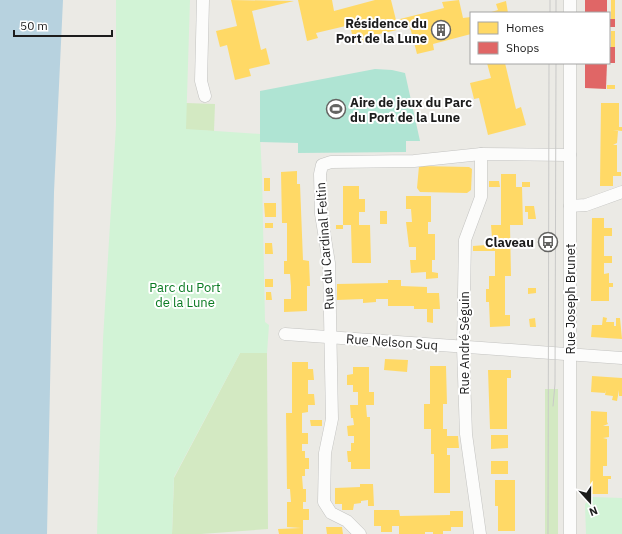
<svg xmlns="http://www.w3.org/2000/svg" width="622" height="534" font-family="'IBM Plex Sans',sans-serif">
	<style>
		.grass { fill: #d3e9c2 }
		.park { fill: #d2f3d6 }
		.pitch { fill: #afe4d3 }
		.water { fill: #b7d2df }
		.homes { fill: #ffd966 }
		.shops { fill: #e06666 }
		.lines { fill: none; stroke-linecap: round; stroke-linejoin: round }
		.street-casing { stroke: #c3c3c1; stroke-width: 13 }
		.street { stroke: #fcfcfb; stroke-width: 12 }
		.tram { stroke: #c9c9c8; stroke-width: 1 }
		.labels { text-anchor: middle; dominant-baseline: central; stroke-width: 4; stroke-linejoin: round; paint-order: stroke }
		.poi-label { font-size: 13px; font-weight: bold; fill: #1c1c1c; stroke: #fff; text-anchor: end }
		.street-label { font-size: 13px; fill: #1c1c1c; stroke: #fff }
		.park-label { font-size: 13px; fill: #0a7a22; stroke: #fff }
	</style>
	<rect width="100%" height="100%" fill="#ebeae5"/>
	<!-- grass -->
	<g class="grass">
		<polygon points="186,103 215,104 214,131 186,130"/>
		<polygon points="240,353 267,353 268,529 201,534 172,534 174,478"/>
		<rect x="545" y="389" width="13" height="145"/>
	</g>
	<!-- park -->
	<g class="park">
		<polygon points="116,0 190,0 186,129 260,134 262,175 265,322 269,325 267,353 240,353 174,477 172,534 97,534 103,339 116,126"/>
		<polygon points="592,497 622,498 622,534 586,534 585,504"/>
	</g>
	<!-- pitch -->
	<polygon class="pitch" points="375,69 392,70 405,73 420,141 406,141 406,152 298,153 298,143 260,142 260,91"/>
	<!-- water -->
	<polygon class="water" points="0,0 63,0 54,192 47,534 0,534"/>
	<!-- homes -->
	<g class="homes">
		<polygon points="231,0 294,1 252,11 261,50 266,48 270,64 249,69 251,76 235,80 227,45 220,47 216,31 237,26"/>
		<polygon points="298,0 332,0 334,11 375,0 391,0 396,20 444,8 442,2 459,0 463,18 471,17 471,34 433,44 434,50 417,54 410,27 371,36 372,40 354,44 350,25 316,33 318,38 307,41"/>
		<rect x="611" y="0" width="4" height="19"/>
		<polygon points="506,1 508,13 488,13 498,10 496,4"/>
		<rect x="611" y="31" width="4" height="16"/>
		<polygon points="487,63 505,63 516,109 521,107 526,125 488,135 479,98 474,99 470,83 491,78"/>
		<rect x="607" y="85" width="8" height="4"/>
		<polygon points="601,103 619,103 619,127 622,127 622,131 613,130 618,131 617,143 613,145 617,145 617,172 621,172 621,176 613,176 613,186 600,186"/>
		<polygon points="419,166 469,167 472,169 471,190 467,193 420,192 417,188"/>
		<polygon points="297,171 297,184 300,184 303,260 309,261 310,286 307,286 307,311 284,312 284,299 291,299 291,286 290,274 284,274 284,261 287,261 287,223 282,223 281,172"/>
		<polygon points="501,174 516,174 516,187 522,187 523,225 510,225 511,276 505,276 505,315 510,315 510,326 490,327 489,302 486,302 486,289 489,289 489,276 495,276 495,251 473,251 473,246 486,245 486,238 492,238 491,225 501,225"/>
		<rect x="264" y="178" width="6" height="13"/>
		<polygon points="489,181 499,181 500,187 489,187"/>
		<rect x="522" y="182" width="8" height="5"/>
		<polygon points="343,186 359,186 359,199 365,199 365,212 359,212 359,225 370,225 371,263 352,263 351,225 343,225 343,229 336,229 336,225 343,225"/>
		<polygon points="406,196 431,196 431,222 428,222 428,234 435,234 435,260 432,260 432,272 438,273 438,278 426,279 426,272 411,273 410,260 416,260 416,247 409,247 406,222 412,222 411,209 406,209"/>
		<polygon points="264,203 276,203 276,217 265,217"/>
		<polygon points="525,206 534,206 536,219 528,219 528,212 525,212"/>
		<rect x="380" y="211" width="7" height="13"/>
		<polygon points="592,218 604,218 604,228 612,228 612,236 604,236 604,256 612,256 612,263 604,263 604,274 609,273 609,283 613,283 613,287 609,287 609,301 591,301"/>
		<rect x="265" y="223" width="8" height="5"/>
		<polygon points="265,243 272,243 273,254 265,254"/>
		<rect x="265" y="279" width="8" height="8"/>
		<polygon points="388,280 401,280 401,286 427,287 427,293 439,293 440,309 433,309 433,323 427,322 427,309 414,309 414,306 388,306 388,299 376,299 376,302 363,303 363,299 337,300 337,284 388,283"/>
		<polygon points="528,288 536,288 536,293 528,294"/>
		<polygon points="266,292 271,292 272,300 266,300"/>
		<polygon points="603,317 607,318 606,322 614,322 614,326 616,326 616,318 620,318 622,339 591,337 592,325 602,325"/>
		<polygon points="535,318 536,327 530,327 529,319"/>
		<polygon points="385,359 408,360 407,372 384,370"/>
		<polygon points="292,362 308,362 308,369 313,369 314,380 308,380 308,394 314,394 315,405 308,405 308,412 302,413 302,433 308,433 308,444 302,444 302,451 305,451 305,458 309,458 309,469 305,469 305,476 302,476 303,489 306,489 306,502 303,502 303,509 309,509 309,520 303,520 303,534 279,534 278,529 301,528 287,527 287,502 291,502 290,489 287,489 286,413 292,413"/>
		<polygon points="430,366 446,366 447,404 443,404 443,429 447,429 447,436 458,436 459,448 447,448 447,455 450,455 450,493 434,493 434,454 431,454 431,429 424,429 424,404 430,404"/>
		<polygon points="353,367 369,367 369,392 374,392 374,405 366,405 367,417 370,417 370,469 351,469 351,462 348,462 347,451 351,451 351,443 354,443 354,436 348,436 347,426 354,425 353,418 351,418 350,405 358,405 358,392 353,392 353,385 347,385 347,375 353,374"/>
		<polygon points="488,370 511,370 511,378 507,378 507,429 490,429"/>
		<polygon points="592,376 622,378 622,396 619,396 619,390 617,401 612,400 613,396 605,395 606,390 605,393 591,392"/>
		<polygon points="591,411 607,412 607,422 608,424 603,426 609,426 609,437 603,438 607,439 607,466 603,466 603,476 611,476 611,479 608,479 608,494 590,494"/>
		<polygon points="310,420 322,420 322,426 311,426"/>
		<polygon points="491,435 508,435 508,448 491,449"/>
		<rect x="491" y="461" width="17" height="13"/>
		<polygon points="495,480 515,480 515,531 498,531 498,506 495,506"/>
		<polygon points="360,484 373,484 374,506 368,506 368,500 361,501 361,503 354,504 353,510 342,510 342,504 335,504 335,488 360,487"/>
		<polygon points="374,510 399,510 400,516 450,515 450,511 463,511 463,527 451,527 451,531 443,531 443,534 433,534 433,532 425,532 425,534 399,534 399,526 392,526 392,532 381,532 381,526 374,526"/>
		<polygon points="326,527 342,527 343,534 327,534"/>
	</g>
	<!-- shops -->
	<g class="shops">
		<rect x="585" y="0" width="22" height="13"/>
		<rect x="609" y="19" width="6" height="8"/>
		<rect x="609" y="47" width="6" height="16"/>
		<polygon points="585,63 607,63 606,89 585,88"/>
	</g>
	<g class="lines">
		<!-- street casing -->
		<g class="street-casing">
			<g id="street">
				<polyline points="203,0 201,81 205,96"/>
				<polyline points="570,13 570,0"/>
				<polyline points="570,63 570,534"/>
				<polyline points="570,206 586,205 622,192"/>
				<polyline points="285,334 622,358"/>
				<polyline points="360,534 347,521 331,513 324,502 325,453 332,419 329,263 321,214 320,174 322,165 331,162 414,161 481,154 570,155"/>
				<polyline points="480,534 466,434 463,347 465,240 481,197 481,154"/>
			</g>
		</g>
		<!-- street -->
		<use href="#street" class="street"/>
		<!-- tram -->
		<g class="tram">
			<polyline points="550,13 550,0"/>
			<polyline points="556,13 556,0"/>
			<polyline points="553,406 555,384 556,63"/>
			<polyline points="548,534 549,63"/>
		</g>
	</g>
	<!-- icons -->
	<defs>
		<g id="building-ring" transform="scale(1)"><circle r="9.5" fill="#fff" stroke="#646462" stroke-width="1.5"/><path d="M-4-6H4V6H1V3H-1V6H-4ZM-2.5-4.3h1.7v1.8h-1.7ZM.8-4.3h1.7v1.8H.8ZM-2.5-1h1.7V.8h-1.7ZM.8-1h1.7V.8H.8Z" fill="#646462"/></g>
		<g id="stadium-ring" transform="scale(1)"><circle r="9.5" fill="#fff" stroke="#646462" stroke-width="1.5"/><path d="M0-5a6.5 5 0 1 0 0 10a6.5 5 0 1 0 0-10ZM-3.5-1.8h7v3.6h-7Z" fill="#646462"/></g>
		<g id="bus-ring" transform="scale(1)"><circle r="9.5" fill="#fff" stroke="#646462" stroke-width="1.5"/><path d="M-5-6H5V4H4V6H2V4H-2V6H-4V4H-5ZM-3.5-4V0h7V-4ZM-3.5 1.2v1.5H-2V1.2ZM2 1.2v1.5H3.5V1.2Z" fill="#646462"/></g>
	</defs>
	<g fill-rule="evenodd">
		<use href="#building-ring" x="441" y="30"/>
		<use href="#stadium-ring" x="336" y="109"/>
		<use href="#bus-ring" x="548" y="242"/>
	</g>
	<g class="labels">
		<!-- poi labels -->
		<g class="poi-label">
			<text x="427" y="23">Résidence du<tspan x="427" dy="15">Port de la Lune</tspan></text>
			<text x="350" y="102" text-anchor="start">Aire de jeux du Parc<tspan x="350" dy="15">du Port de la Lune</tspan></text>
			<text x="534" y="242">Claveau</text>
		</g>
		<!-- street labels -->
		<g class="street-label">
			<text transform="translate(325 246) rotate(-94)">Rue du Cardinal Feltin</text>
			<text transform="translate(570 299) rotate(-90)">Rue Joseph Brunet</text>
			<text transform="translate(392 342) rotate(4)">Rue Nelson Suq</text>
			<text transform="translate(464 343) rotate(-90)">Rue André Séguin</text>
		</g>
		<!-- park labels -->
		<g class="park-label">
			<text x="185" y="287">Parc du Port<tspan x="185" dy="15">de la Lune</tspan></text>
		</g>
	</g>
	<!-- legend -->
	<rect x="470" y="12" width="140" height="52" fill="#ffffff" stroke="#a4a4a4"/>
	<rect x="478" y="22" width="20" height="12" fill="#ffd966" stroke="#a4a4a4"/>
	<text x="506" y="32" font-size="12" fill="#1c1c1c">Homes</text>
	<rect x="478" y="42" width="20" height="12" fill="#e06666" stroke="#a4a4a4"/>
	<text x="506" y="52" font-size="12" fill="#1c1c1c">Shops</text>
	<!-- north arrow -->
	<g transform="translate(590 502) rotate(159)" stroke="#ffffff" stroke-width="3" paint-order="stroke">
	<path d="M0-3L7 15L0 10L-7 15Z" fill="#1c1c1c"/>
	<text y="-6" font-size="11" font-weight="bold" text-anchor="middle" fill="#1c1c1c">N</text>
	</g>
	<!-- scale -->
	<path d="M14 30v6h98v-6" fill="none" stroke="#1c1c1c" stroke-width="2"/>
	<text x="20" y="30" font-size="12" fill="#1c1c1c" stroke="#ffffff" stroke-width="3" paint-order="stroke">50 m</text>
</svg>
